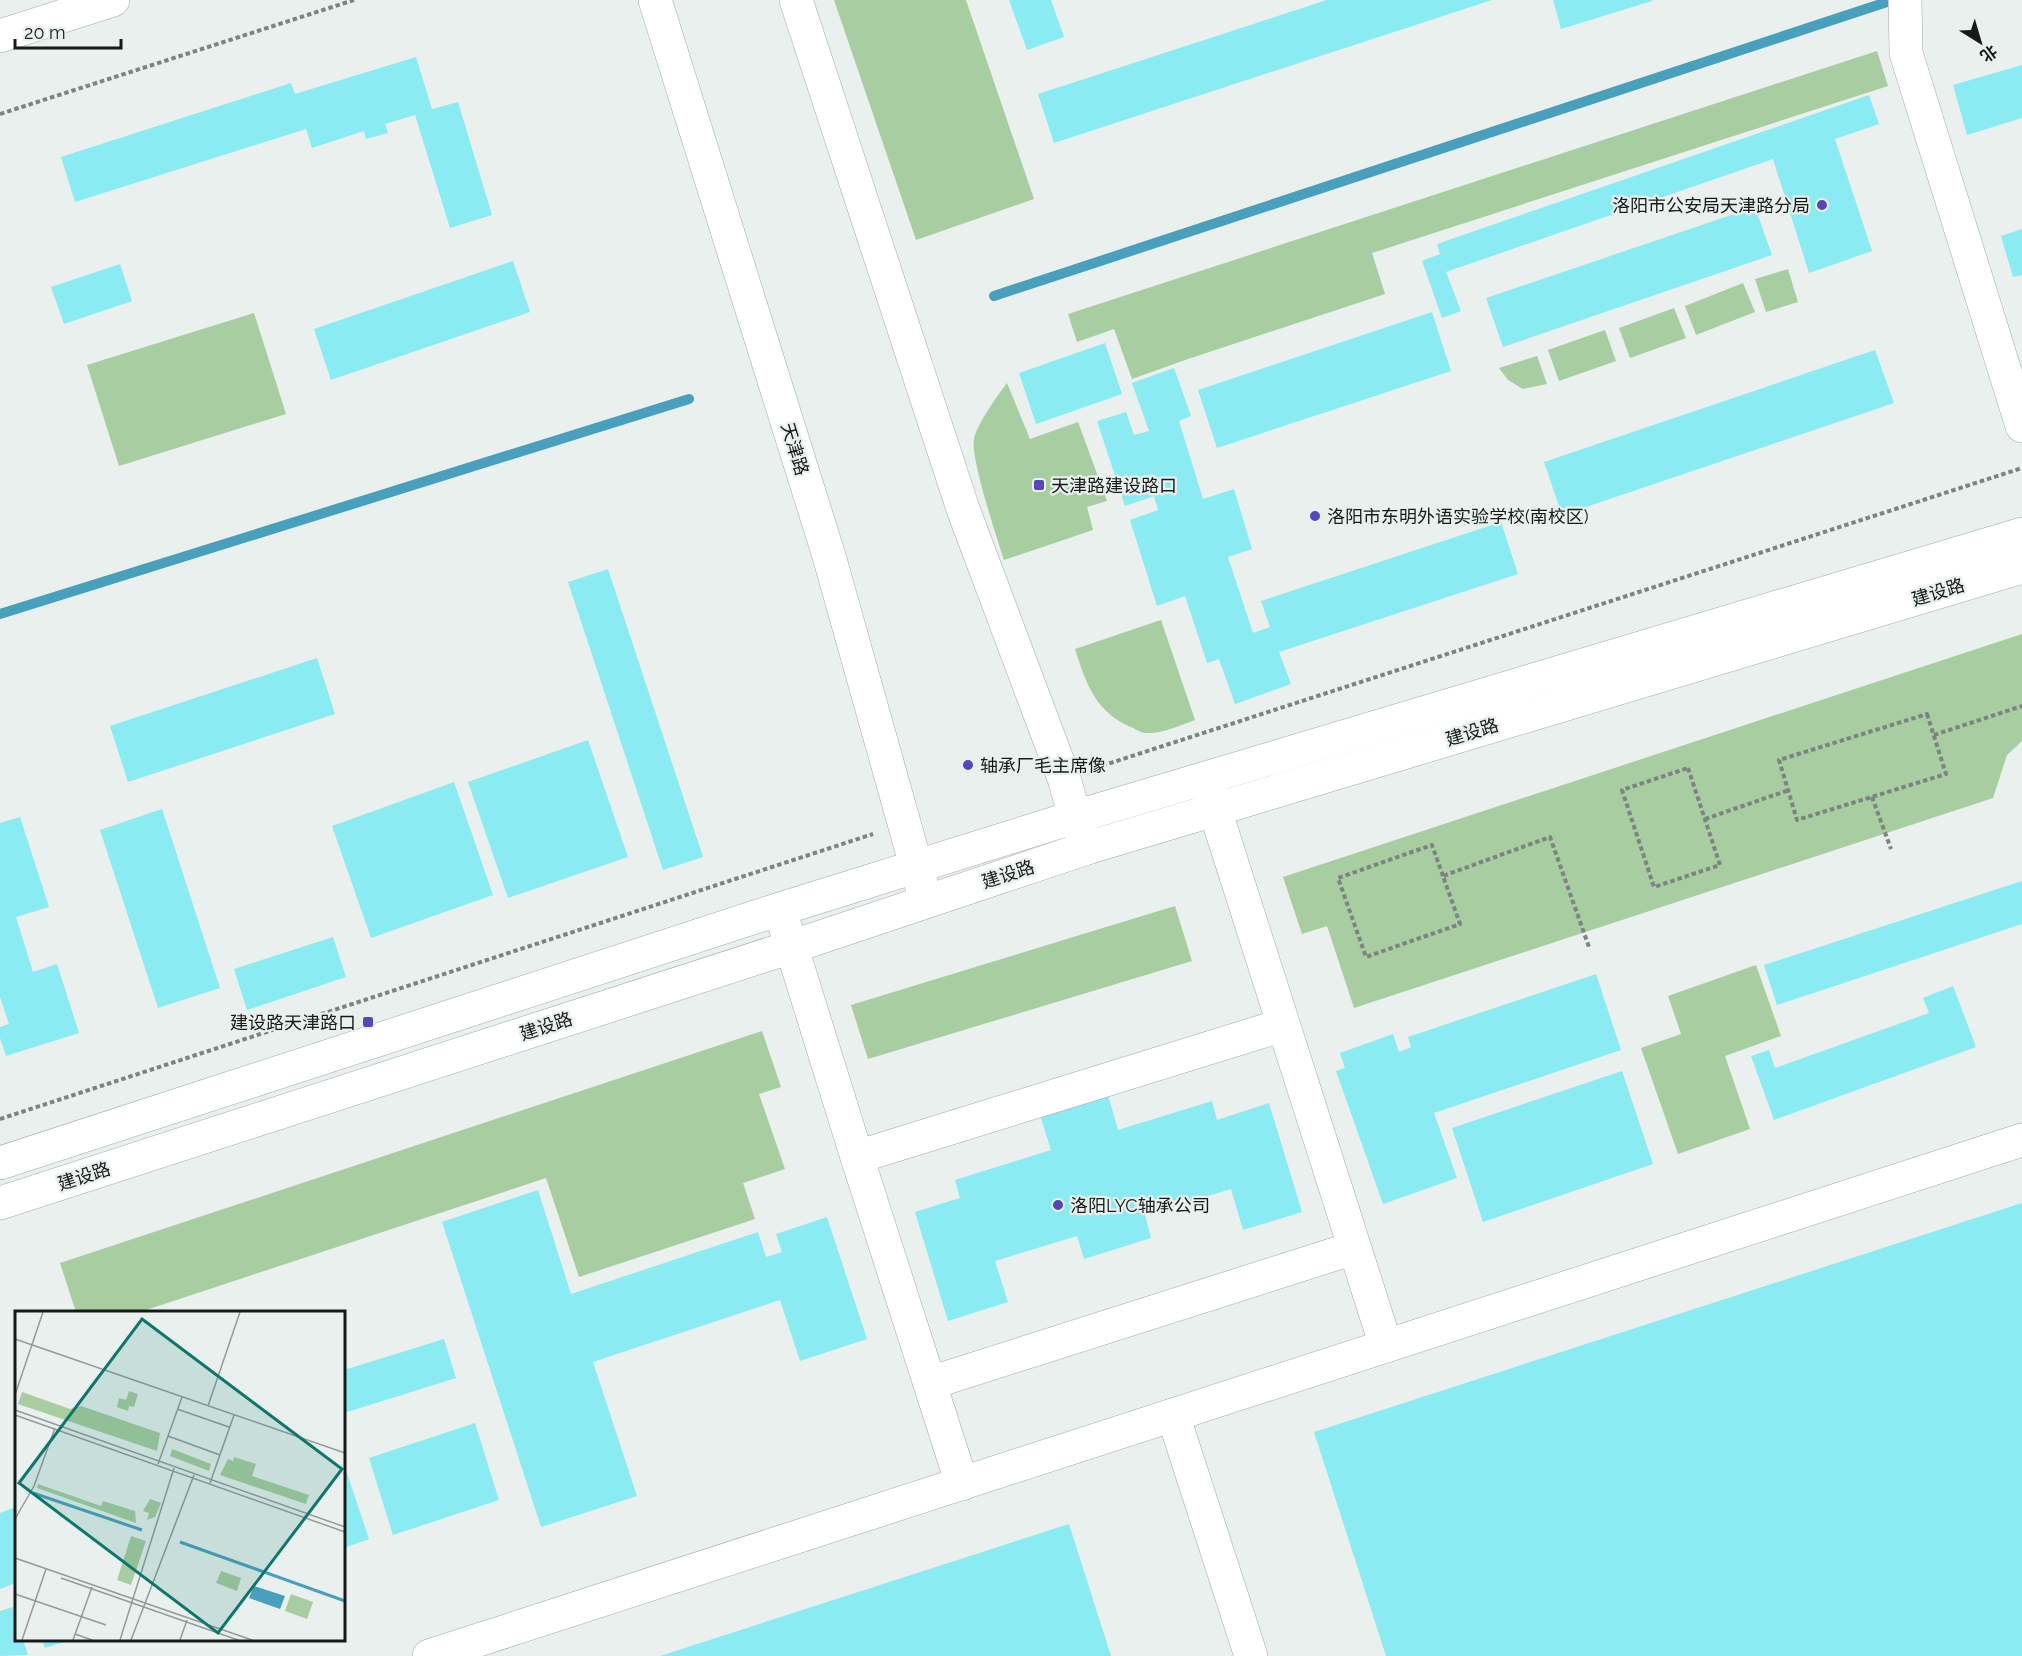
<svg xmlns="http://www.w3.org/2000/svg" width="2022" height="1656" font-family="Raleway,'Noto Sans SC',sans-serif">
	<style>
		.grass { fill: #a8cda0 }
		.lines { fill: none; stroke-linecap: round; stroke-linejoin: round }
		.stream { stroke: #49a0bc; stroke-width: 10 }
		.building { fill: #8aebf2 }
		.minor-casing { stroke: #a1a9a7; stroke-width: 34 }
		.major-casing { stroke: #a1a9a7; stroke-width: 34 }
		.path { stroke: #7e8382; stroke-width: 4; stroke-dasharray: 4.5 3; stroke-linecap: butt }
		.minor { stroke: #fff; stroke-width: 33 }
		.major { stroke: #fff; stroke-width: 33 }
		.poi-dot { fill: #5645bd; stroke: #e9f0ee; stroke-width: 2 }
		.labels { text-anchor: middle; dominant-baseline: central; stroke-width: 4.5; stroke-linejoin: round; paint-order: stroke }
		.poi-label { font-size: 18px; fill: #171a19; stroke: #e9f0ee; text-anchor: start }
		.street-label { font-size: 18px; fill: #171a19; stroke: #e9f0ee }
		.inset-river { fill: none; stroke: #49a0bc; stroke-width: 3 }
		.inset-road { fill: none; stroke: #959a99; stroke-width: 1.5 }
		.view { fill: #0f766e; fill-opacity: 0.15; stroke: #0f766e; stroke-width: 3 }
		.inset-edge { fill: none; stroke: #171a19; stroke-width: 3 }
	</style>
	<rect width="100%" height="100%" fill="#e9f0ee"/>
	<!-- grass -->
	<g class="grass">
		<polygon points="834,0 966,0 1034,199 916,240"/>
		<polygon points="1877,51 1888,86 1372,253 1385,294 1188,359 1132,379 1114,329 1077,342 1068,314"/>
		<polygon points="1788,269 1798,302 1766,312 1755,279"/>
		<polygon points="1743,283 1755,312 1696,335 1685,306"/>
		<polygon points="1674,308 1686,338 1630,358 1619,328"/>
		<polygon points="254,313 286,414 119,466 87,365"/>
		<polygon points="1605,330 1616,361 1559,381 1548,350"/>
		<polygon points="1537,356 1547,384 1523,389 1508,380 1499,368"/>
		<path d="M1007,383L1030,439L1078,422L1107,501L1087,507L1093,530L1004,560C997,538 970,457 974,439C977,424 998,395 1007,383Z"/>
		<path d="M1161,620L1195,720C1181,725 1162,734 1146,733C1142,733 1137,730 1133,728C1096,713 1086,684 1075,649Z"/>
		<polygon points="2022,634 2022,741 2007,755 1993,798 1354,1008 1327,926 1302,934 1283,877"/>
		<polygon points="1175,906 1192,961 868,1059 851,1005"/>
		<polygon points="1756,965 1781,1036 1725,1056 1750,1129 1678,1154 1641,1048 1681,1034 1668,996"/>
		<polygon points="762,1031 781,1087 759,1094 785,1169 743,1183 755,1219 579,1277 546,1178 140,1312 76,1312 60,1263"/>
	</g>
	<g class="lines">
		<!-- stream -->
		<g class="stream">
			<polyline points="994,296 1893,0"/>
			<polyline points="0,614 689,399"/>
		</g>
	</g>
	<!-- building -->
	<g class="building">
		<polygon points="1009,0 1051,0 1064,37 1027,50"/>
		<polygon points="1327,0 1492,0 1054,143 1038,94"/>
		<polygon points="1553,0 1652,0 1652,1 1561,29"/>
		<polygon points="416,57 432,109 458,102 492,215 450,228 415,115 385,124 388,133 366,139 364,131 312,148 306,129 75,202 61,157 291,83 295,94"/>
		<polygon points="2022,65 2022,118 1967,135 1953,85"/>
		<polygon points="1869,95 1879,124 1835,139 1872,251 1809,273 1773,159 1446,272 1461,311 1442,318 1422,261 1440,254 1437,244"/>
		<polygon points="1755,207 1772,255 1503,347 1486,298"/>
		<polygon points="2022,229 2022,275 2013,277 2001,236"/>
		<polygon points="513,261 530,312 331,380 314,329"/>
		<polygon points="120,264 132,301 64,324 51,287"/>
		<polygon points="1432,312 1451,371 1217,448 1198,390"/>
		<polygon points="1105,343 1122,394 1036,424 1019,373"/>
		<polygon points="1875,350 1894,403 1562,515 1544,462"/>
		<polygon points="1174,368 1191,416 1179,421 1203,499 1234,489 1252,549 1228,557 1253,633 1270,627 1261,601 1501,522 1518,574 1279,652 1291,684 1235,704 1219,659 1207,663 1185,596 1157,606 1130,520 1158,510 1154,496 1125,506 1097,421 1126,412 1134,435 1149,431 1132,383"/>
		<polygon points="608,569 703,857 663,870 568,582"/>
		<polygon points="317,658 335,714 128,782 110,726"/>
		<polygon points="588,740 628,857 508,898 468,782"/>
		<polygon points="454,782 493,895 371,938 332,826"/>
		<polygon points="162,809 220,988 158,1008 100,830"/>
		<polygon points="20,817 49,907 16,917 33,972 57,964 79,1033 6,1056 0,1038 0,1027 9,1024 0,997 0,823"/>
		<polygon points="2022,881 2022,924 1777,1005 1764,965"/>
		<polygon points="333,937 346,977 247,1010 234,969"/>
		<polygon points="1596,974 1621,1050 1434,1113 1457,1178 1383,1204 1336,1071 1345,1068 1340,1053 1393,1034 1399,1052 1411,1047 1408,1037"/>
		<polygon points="1953,986 1976,1047 1774,1120 1751,1056 1769,1050 1775,1068 1929,1013 1923,998"/>
		<polygon points="1622,1071 1653,1164 1483,1222 1452,1128"/>
		<polygon points="1108,1095 1118,1130 1212,1101 1217,1120 1269,1103 1302,1212 1243,1230 1231,1189 1145,1215 1151,1238 1084,1259 1077,1236 995,1261 1008,1302 948,1321 915,1212 960,1198 955,1180 1051,1150 1040,1115"/>
		<polygon points="538,1190 571,1294 758,1232 766,1257 782,1252 776,1234 827,1217 867,1339 800,1361 780,1300 593,1362 637,1496 541,1527 442,1222"/>
		<polygon points="2022,1203 2022,1656 1386,1656 1314,1432"/>
		<polygon points="444,1339 456,1378 344,1413 344,1370"/>
		<polygon points="475,1423 499,1500 393,1535 369,1458"/>
		<polygon points="344,1464 369,1539 344,1548"/>
		<polygon points="16,1507 16,1583 0,1589 0,1513"/>
		<polygon points="1069,1524 1111,1656 660,1656"/>
		<polygon points="13,1607 16,1619 16,1640 23,1640 28,1655 0,1656 0,1611"/>
		<polygon points="42,1640 70,1640 45,1648"/>
	</g>
	<g class="lines">
		<!-- minor casing -->
		<g class="minor-casing">
			<g id="minor">
				<polyline points="1905,0 1906,53 2022,426"/>
				<polyline points="1208,788 1386,1346"/>
				<polyline points="785,926 857,1157 962,1484"/>
				<polyline points="857,1157 1283,1025"/>
				<polyline points="0,1163 780,909 1075,817 2022,534"/>
				<polyline points="0,1203 791,947 1087,848 2022,567"/>
				<polyline points="930,1383 1354,1248"/>
				<polyline points="1173,1415 1251,1656"/>
				<polyline points="429,1656 2022,1140"/>
			</g>
		</g>
		<!-- major casing -->
		<g class="major-casing">
			<g id="major">
				<polyline points="655,0 829,556 926,901"/>
				<polyline points="796,0 963,509 1064,778 1075,817 1087,848"/>
				<polyline points="0,36 113,0"/>
			</g>
		</g>
		<!-- path -->
		<g class="path">
			<polyline points="0,114 354,0"/>
			<polygon points="1927,714 1946,774 1797,820 1779,760"/>
			<polyline points="1934,735 2022,706"/>
			<polyline points="1095,768 2022,468"/>
			<polygon points="1688,768 1720,865 1654,887 1622,790"/>
			<polyline points="1872,797 1891,849"/>
			<polyline points="1705,819 1789,790"/>
			<polyline points="1443,876 1432,845 1338,878 1366,957 1460,924 1443,876 1550,837 1589,947"/>
			<polyline points="0,1119 873,834"/>
		</g>
		<!-- minor -->
		<use href="#minor" class="minor"/>
		<!-- major -->
		<use href="#major" class="major"/>
	</g>
	<!-- markers -->
	<g class="poi-dot">
		<circle cx="1822" cy="205" r="6"/>
		<rect x="1033" y="479" width="12" height="12" rx="3"/>
		<circle cx="1315" cy="516" r="6"/>
		<circle cx="968" cy="765" r="6"/>
		<rect x="362" y="1016" width="12" height="12" rx="3"/>
		<circle cx="1058" cy="1205" r="6"/>
	</g>
	<g class="labels">
		<!-- poi labels -->
		<g class="poi-label">
			<text x="1810" y="205" text-anchor="end">洛阳市公安局天津路分局</text>
			<text x="1051" y="485">天津路建设路口</text>
			<text x="1327" y="516">洛阳市东明外语实验学校(南校区)</text>
			<text x="980" y="765">轴承厂毛主席像</text>
			<text x="356" y="1022" text-anchor="end">建设路天津路口</text>
			<text x="1070" y="1205">洛阳LYC轴承公司</text>
		</g>
		<!-- street labels -->
		<g class="street-label">
			<text transform="translate(795 449) rotate(73)">天津路</text>
			<text transform="translate(1938 592) rotate(-17)">建设路</text>
			<text transform="translate(1472 732) rotate(-17)">建设路</text>
			<text transform="translate(1008 874) rotate(-18)">建设路</text>
			<text transform="translate(546 1026) rotate(-18)">建设路</text>
			<text transform="translate(84 1176) rotate(-18)">建设路</text>
		</g>
	</g>
	<!-- overview -->
	<g transform="translate(15 1311)">
		<rect width="330" height="330" fill="#e9f0ee"/>
		<path d="M114,80L123,83L119,96L114,95L113,100L102,96L104,87L111,89ZM7,81L55,98L66,95L145,122L142,140L3,93ZM157,138L196,153L194,160L155,145ZM219,146L241,153L237,165L294,184L291,193L205,164L213,148L218,150ZM23,173L86,195L88,190L120,200L121,212L22,177ZM135,188L146,192L140,206L132,209L134,202L128,200ZM116,225L131,230L116,274L102,269ZM206,260L226,267L222,280L201,272ZM276,283L298,291L292,308L270,300Z" fill="#a8cda0"/>
		<path d="M239,275L270,285L265,298L234,287Z" fill="#49a0bc"/>
		<path class="inset-river" d="M18,182L127,219M165,231L330,290"/>
		<path class="inset-road" d="M0,28L330,142M0,84L28,1M193,95L225,1M162,98L214,116M0,99L330,216M0,104L330,221M153,125L205,144M143,153L167,86M195,172L219,104M0,208L19,175L40,117M0,247L237,329M46,267L223,329M0,283L91,314M60,323L77,329M7,329L31,258M58,329L77,276M105,329L159,157M116,329L179,164M165,329L172,309"/>
		<path class="view" d="M127,8L327,158L203,322L4,172Z"/>
		<rect width="330" height="330" class="inset-edge"/>
	</g>
	<!-- north arrow -->
	<g transform="translate(1980 42) rotate(143)" stroke="#e9f0ee" stroke-width="4.5" paint-order="stroke">
	<path d="M0-4.5L10 22L0 15L-10 22Z" fill="#171a19"/>
	<text y="-9" font-size="16" font-weight="bold" text-anchor="middle" fill="#171a19">北</text>
	</g>
	<!-- scale -->
	<path d="M15 39v9h106v-9" fill="none" stroke="#171a19" stroke-width="3"/>
	<text x="24" y="39" font-size="18" fill="#171a19" stroke="#e9f0ee" stroke-width="4.5" paint-order="stroke">20 m</text>
</svg>
